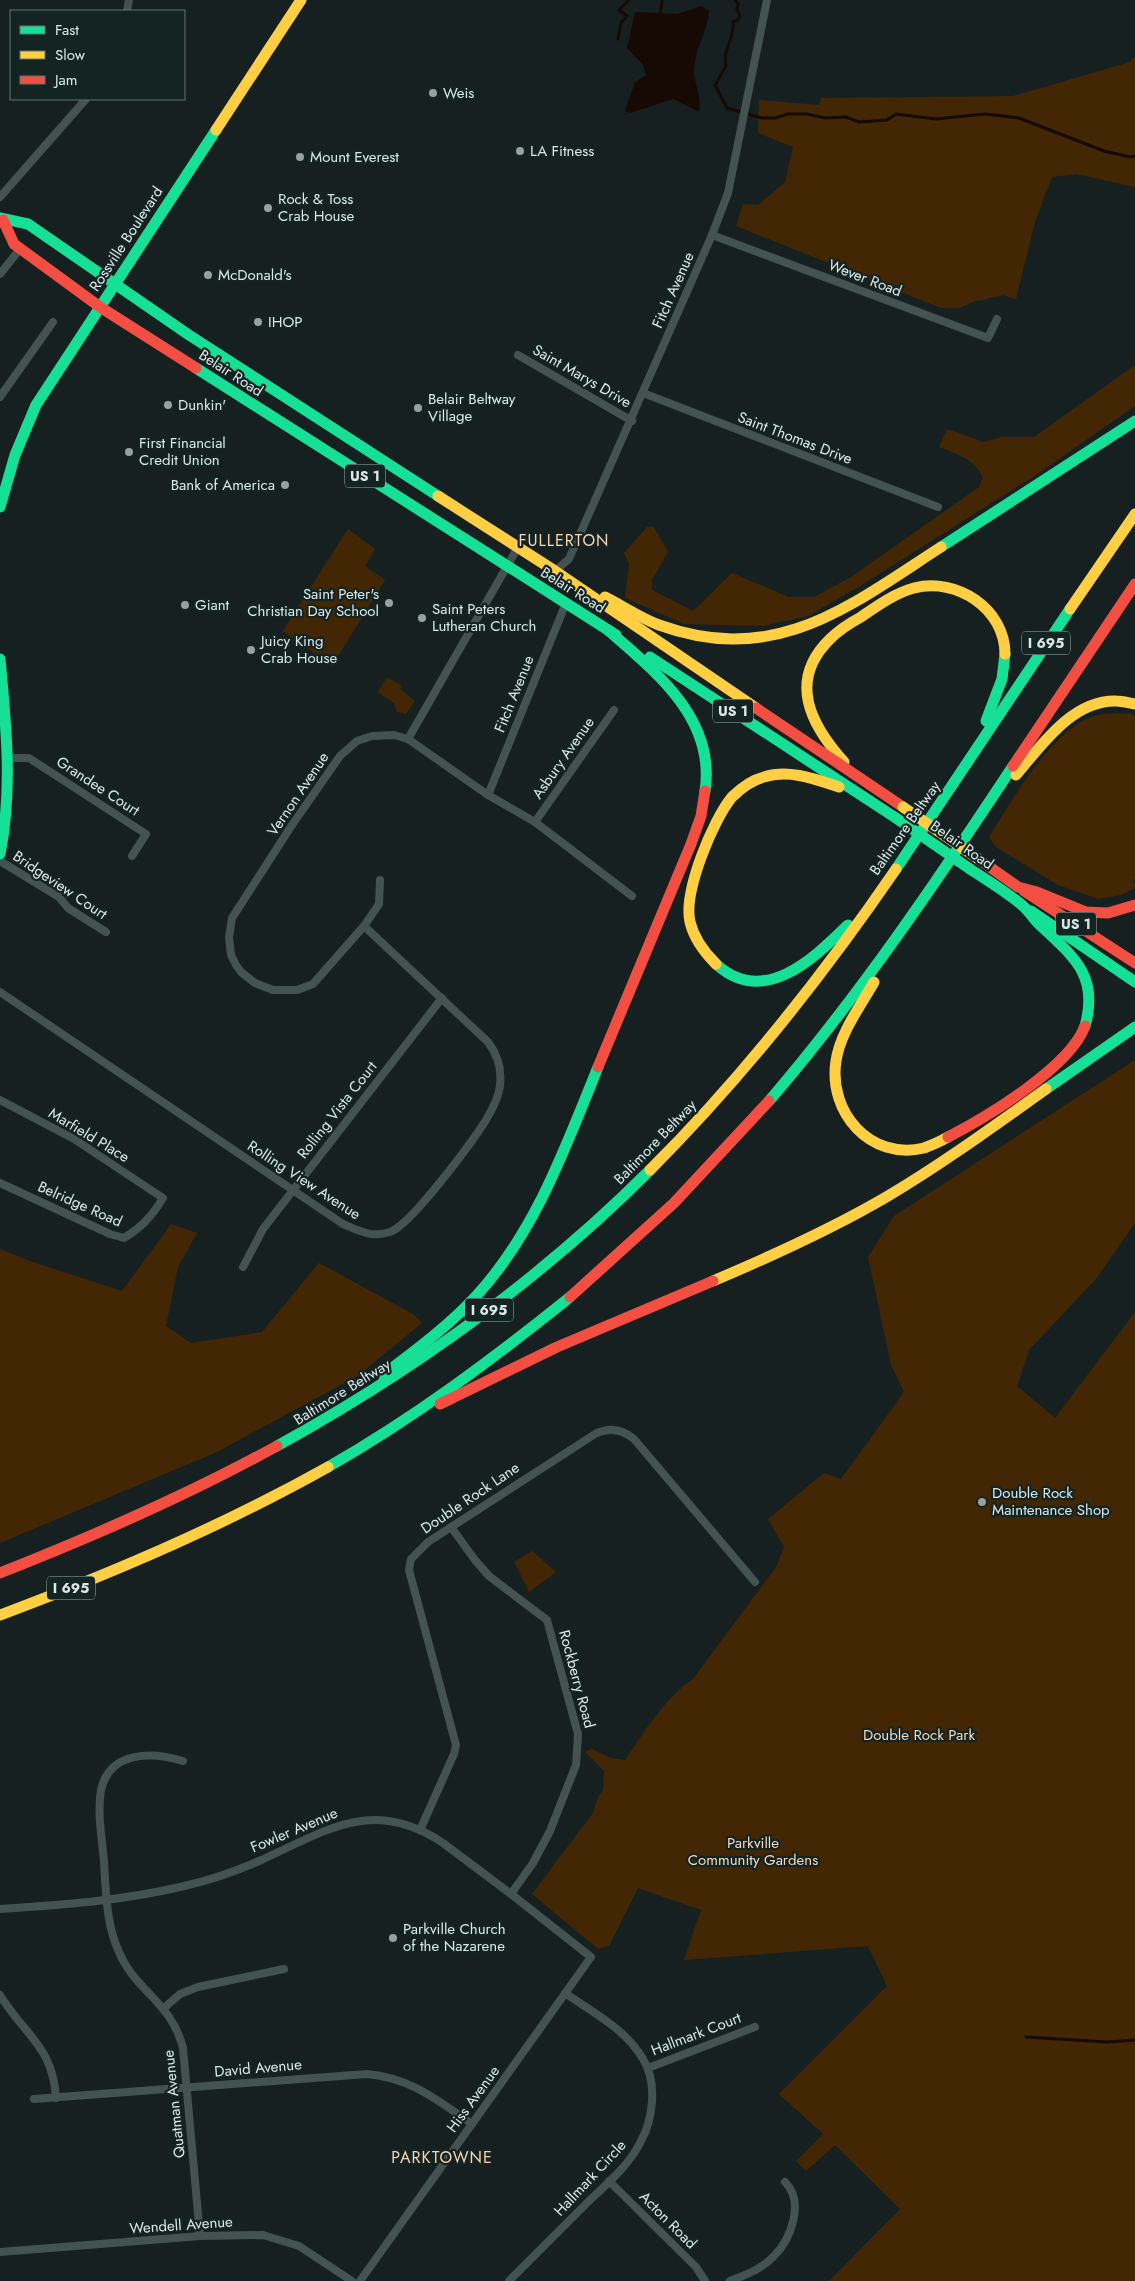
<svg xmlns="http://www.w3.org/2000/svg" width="1135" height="2281" font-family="Jost,sans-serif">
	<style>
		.green { fill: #432704 }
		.water { fill: #170903 }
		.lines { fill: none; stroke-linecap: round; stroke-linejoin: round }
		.stream { stroke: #170903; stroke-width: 3 }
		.street { stroke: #455252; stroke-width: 8 }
		.fast { stroke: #16e098; stroke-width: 11 }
		.slow { stroke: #ffcf43; stroke-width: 11 }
		.jam { stroke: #f24e42; stroke-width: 11 }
		.fast-bridge { stroke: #16e098; stroke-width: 11 }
		.slow-bridge { stroke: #ffcf43; stroke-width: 11 }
		.poi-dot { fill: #97a1a1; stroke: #132423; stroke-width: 2 }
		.labels { text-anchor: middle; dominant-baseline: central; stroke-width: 4.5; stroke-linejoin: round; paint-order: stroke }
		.shield { fill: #132423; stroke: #a0acac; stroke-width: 1 }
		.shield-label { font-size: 14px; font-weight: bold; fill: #dce6e6 }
		.poi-label { font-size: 15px; fill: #dce6e6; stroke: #132423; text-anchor: start }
		.street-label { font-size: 15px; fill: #dce6e6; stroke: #132423 }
		.park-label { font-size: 15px; fill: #f7d7ba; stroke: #132423 }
		.neighbourhood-label { font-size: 16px; letter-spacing: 1px; fill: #f9d4b3; stroke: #132423 }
	</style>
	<rect width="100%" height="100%" fill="#172020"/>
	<!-- green -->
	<g class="green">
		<polygon points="1135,56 1135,187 1076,174 1052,177 1035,222 1016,299 1003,295 973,302 959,308 941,308 736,226 743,204 758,205 785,182 793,147 758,133 759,100 819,105 821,98 1013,96 1130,62"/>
		<path d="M1135,365V406L1036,475L860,586L808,616L763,626L684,624L625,598L629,564L624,553L647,527H654L668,552L652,580V590L693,611L732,573L789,597H814L851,577L979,487L983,478C975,459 957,454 939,447L947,429L984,442L1002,437H1034Z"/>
		<polygon points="348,529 375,549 365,566 385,580 332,666 283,631"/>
		<polygon points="387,677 402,686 400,689 415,701 406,714 397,712 394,703 378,692"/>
		<path d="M1128,713L1135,716V878L1132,882L1135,884V888L1121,895L1098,899L1058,885L996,847L989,837C1013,799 1047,737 1090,717C1100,713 1117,714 1128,713Z"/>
		<path d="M1135,1060V1223L1096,1279L1029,1350L1017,1386L1055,1418L1135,1312V2281H829L900,2209L835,2145L806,2171L796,2161L823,2134L779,2094L887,1986L868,1946L684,1960L701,1910L638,1888L609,1946L598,1949L532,1894L593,1813L598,1797L603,1790L604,1771L585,1752L592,1749L610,1758L625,1760C644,1732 665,1698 693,1679L776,1567L784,1547L768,1519L824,1473L841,1479L904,1392L891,1365L868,1257L894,1216Z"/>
		<polygon points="171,1224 197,1233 178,1267 166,1326 191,1343 262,1332 319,1263 413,1314 422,1323 359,1375 217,1452 0,1543 0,1249 30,1261 122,1291"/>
		<polygon points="532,1551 556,1572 529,1592 514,1562"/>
	</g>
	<!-- water -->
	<path class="water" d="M702,6L709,11C708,31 695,48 694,69C694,83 702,98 699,112L673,99L630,113L625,111L635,82L646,75L643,65L627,48L635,12L677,14Z"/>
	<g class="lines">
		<!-- stream -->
		<g class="stream">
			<path d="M735,0L738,4L737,9L740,16L738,20L733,22C735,38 722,49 726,66L715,85L727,108L762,118H775L788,114H807L825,118L846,117L859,122L887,120L896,114L936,119L985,114L1019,118L1104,151L1130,157L1135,156"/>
			<polyline points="660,18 662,0"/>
			<polyline points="618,39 621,23 627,16 619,10 629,0"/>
			<polyline points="1026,2037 1107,2042 1135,2040"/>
		</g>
		<!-- street -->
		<g class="street">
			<polyline points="127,11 129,0"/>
			<polyline points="0,197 86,99"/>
			<polyline points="712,235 988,338 997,319"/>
			<polyline points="0,274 20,249"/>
			<polyline points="518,355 632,421"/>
			<polyline points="643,393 938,507"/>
			<polyline points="0,397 53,322"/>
			<polyline points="555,571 569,559 712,235 728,193 767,0"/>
			<polyline points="408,739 518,547"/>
			<polyline points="9,758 29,758 146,834 132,856"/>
			<polyline points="488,795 566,603"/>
			<polyline points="535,822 614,710"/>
			<polyline points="0,861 59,897 68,908 106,932"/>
			<polyline points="380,880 379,904 364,926 313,984 297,990 273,990 255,983 241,972 236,965 231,955 229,937 232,918 292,825 340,756 357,741 372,736 394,735 408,739 488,795 535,822 632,896"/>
			<path d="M0,992L343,1224C359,1231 372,1238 390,1232C411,1225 472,1142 486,1120C492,1110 499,1097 500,1085C502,1069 497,1054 488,1042L364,926"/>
			<path d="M0,1100L74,1139L163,1198C152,1216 142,1227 124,1238L110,1234L0,1183"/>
			<polyline points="243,1267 263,1229 442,998"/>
			<polyline points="451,1527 475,1560 489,1576 547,1620 578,1734 576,1765 550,1831 533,1863 511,1894"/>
			<path d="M183,1761C153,1752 110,1750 101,1790C97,1812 102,1839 104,1862C106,1892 106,1924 119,1952C135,1991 171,2001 183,2048L200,2236"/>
			<path d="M420,1830L454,1754L456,1745L409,1570L411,1559L428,1542L595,1434C609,1427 622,1429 634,1439L755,1582"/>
			<path d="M0,1909C61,1905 120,1901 180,1887C207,1881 234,1872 259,1861C326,1831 372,1796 443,1843L511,1894L591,1957L360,2281"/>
			<path d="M0,1995C24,2035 53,2046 56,2098"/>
			<polyline points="164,2008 180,1994 198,1987 284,1969"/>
			<polyline points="648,2068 755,2027"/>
			<path d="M34,2099L367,2074C411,2078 437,2100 472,2124"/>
			<polyline points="609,2181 696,2267 705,2281"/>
			<polyline points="0,2252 200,2236 263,2235 299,2246 352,2281"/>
			<path d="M509,2281C536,2254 563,2227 590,2200C608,2183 629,2165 640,2143C653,2120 658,2083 643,2059C626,2029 592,2012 565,1993"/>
			<path d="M730,2281C745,2275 762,2269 774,2256C791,2239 805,2202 785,2182"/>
		</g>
		<!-- fast -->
		<g class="fast">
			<polyline points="0,218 28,224 189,335 438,496"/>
			<polyline points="196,368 616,635"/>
			<polyline points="0,507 15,455 36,405 216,130"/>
			<polyline points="941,547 1135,421"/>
			<path d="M608,630C656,672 716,719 705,791"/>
			<polyline points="650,657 896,818"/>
			<path d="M0,659C6,725 13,789 0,854"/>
			<polyline points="986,721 1002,679 1005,654"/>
			<polyline points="896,869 1070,609"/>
			<path d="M970,869C988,881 1007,892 1023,906C1030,912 1034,920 1041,926C1074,957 1099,976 1085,1026"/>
			<polyline points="1031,911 1135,982"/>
			<path d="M716,964C764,1008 814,958 848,925"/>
			<polyline points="1046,1089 1135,1027"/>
			<path d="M769,1101C860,995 937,881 1013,766"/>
			<path d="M383,1375C416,1350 450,1325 478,1294C536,1230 566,1146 598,1067"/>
			<path d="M277,1446C413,1371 540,1280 650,1170"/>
			<path d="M328,1467C414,1418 493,1359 570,1297"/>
		</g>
		<!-- slow -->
		<g class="slow">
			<polyline points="216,130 301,0"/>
			<polyline points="438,496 555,571 756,708"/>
			<path d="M605,597C623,606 640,618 659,625C776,667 848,607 941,547"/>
			<polyline points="1070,609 1135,514"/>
			<path d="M844,762C811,725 787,681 830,639C839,630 850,623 861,617C877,606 895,593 914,588C957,577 1005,609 1005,654"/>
			<path d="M1016,775C1041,746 1072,700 1116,701C1122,701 1129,703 1135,704"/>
			<path d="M716,964C704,952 694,939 690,922C683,892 713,820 732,797C741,788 752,780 764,777C789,769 815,779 839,787"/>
			<path d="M874,982C860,1007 840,1033 836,1061C828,1112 870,1161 924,1148C932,1145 941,1141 948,1137"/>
			<path d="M650,1170C742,1078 822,977 896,869"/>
			<path d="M713,1281C772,1256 832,1229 888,1196C942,1164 994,1126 1046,1089"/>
			<path d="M0,1615C113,1573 223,1526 328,1467"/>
		</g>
		<!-- jam -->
		<g class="jam">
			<polyline points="3,220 14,244 100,307 196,368"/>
			<polyline points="756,708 903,807"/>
			<polyline points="1013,766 1135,584"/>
			<polyline points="977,858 1018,887 1037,892 1086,912 1108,913 1135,905"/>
			<polyline points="1024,891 1135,963"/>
			<polyline points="598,1067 691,844 701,816 705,791"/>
			<path d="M948,1137C987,1117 1070,1067 1085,1026"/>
			<polyline points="570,1297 674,1203 769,1101"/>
			<polyline points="440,1404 557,1347 713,1281"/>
			<path d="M0,1573C96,1535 186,1496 277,1446"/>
		</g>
		<!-- fast-bridge -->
		<polyline class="fast-bridge" points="896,818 970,869"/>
		<!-- slow-bridge -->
		<polyline class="slow-bridge" points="903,807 977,858"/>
	</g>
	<!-- markers -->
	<g class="poi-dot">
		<circle cx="433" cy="93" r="5"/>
		<circle cx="520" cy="151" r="5"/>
		<circle cx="300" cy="157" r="5"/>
		<circle cx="268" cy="208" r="5"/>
		<circle cx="208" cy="275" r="5"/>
		<circle cx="258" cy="322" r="5"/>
		<circle cx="168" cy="405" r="5"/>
		<circle cx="418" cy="408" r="5"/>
		<circle cx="129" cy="452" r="5"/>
		<circle cx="285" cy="485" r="5"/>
		<circle cx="389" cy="603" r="5"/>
		<circle cx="185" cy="605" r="5"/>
		<circle cx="422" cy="618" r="5"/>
		<circle cx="251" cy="650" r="5"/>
		<circle cx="982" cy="1502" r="5"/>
		<circle cx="393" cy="1938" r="5"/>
	</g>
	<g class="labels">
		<!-- shield labels -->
		<g class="shield">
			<rect x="345" y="464.5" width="40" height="23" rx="4"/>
			<rect x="1022" y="631.5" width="48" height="23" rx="4"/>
			<rect x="713" y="699.5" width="40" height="23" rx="4"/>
			<rect x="1056" y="912.5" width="40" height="23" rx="4"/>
			<rect x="465" y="1298.5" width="48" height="23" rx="4"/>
			<rect x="47" y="1576.5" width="48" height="23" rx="4"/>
		</g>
		<g class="shield-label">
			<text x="365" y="476">US 1</text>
			<text x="1046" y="643">I 695</text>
			<text x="733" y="711">US 1</text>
			<text x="1076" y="924">US 1</text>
			<text x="489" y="1310">I 695</text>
			<text x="71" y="1588">I 695</text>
		</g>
		<!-- poi labels -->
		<g class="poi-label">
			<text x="443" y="93">Weis</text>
			<text x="530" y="151">LA Fitness</text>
			<text x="310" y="157">Mount Everest</text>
			<text x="278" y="199">Rock &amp; Toss<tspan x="278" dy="17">Crab House</tspan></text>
			<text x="218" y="275">McDonald's</text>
			<text x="268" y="322">IHOP</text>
			<text x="428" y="399">Belair Beltway<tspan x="428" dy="17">Village</tspan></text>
			<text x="178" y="405">Dunkin'</text>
			<text x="139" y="443">First Financial<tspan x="139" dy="17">Credit Union</tspan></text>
			<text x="275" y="485" text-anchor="end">Bank of America</text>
			<text x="379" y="594" text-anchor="end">Saint Peter's<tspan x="379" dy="17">Christian Day School</tspan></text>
			<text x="195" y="605">Giant</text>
			<text x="432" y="609">Saint Peters<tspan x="432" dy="17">Lutheran Church</tspan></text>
			<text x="261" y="641">Juicy King<tspan x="261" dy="17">Crab House</tspan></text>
			<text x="992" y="1493">Double Rock<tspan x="992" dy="17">Maintenance Shop</tspan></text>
			<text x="403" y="1929">Parkville Church<tspan x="403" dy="17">of the Nazarene</tspan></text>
		</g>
		<!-- street labels -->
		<g class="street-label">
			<text transform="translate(126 239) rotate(-57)">Rossville Boulevard</text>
			<text transform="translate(865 278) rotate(21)">Wever Road</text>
			<text transform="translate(673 290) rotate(-66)">Fitch Avenue</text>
			<text transform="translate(231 373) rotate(33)">Belair Road</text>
			<text transform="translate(582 376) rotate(30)">Saint Marys Drive</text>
			<text transform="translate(795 438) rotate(21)">Saint Thomas Drive</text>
			<text transform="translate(573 590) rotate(32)">Belair Road</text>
			<text transform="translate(514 694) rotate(-68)">Fitch Avenue</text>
			<text transform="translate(563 758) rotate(-55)">Asbury Avenue</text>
			<text transform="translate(98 786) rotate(33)">Grandee Court</text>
			<text transform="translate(298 794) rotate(-56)">Vernon Avenue</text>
			<text transform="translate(905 828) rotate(-55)">Baltimore Beltway</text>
			<text transform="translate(962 845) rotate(35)">Belair Road</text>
			<text transform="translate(60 885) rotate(34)">Bridgeview Court</text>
			<text transform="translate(337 1110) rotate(-52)">Rolling Vista Court</text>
			<text transform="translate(89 1135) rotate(31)">Marfield Place</text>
			<text transform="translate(655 1142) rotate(-46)">Baltimore Beltway</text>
			<text transform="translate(304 1180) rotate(33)">Rolling View Avenue</text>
			<text transform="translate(80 1204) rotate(24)">Belridge Road</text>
			<text transform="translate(342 1392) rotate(-32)">Baltimore Beltway</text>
			<text transform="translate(470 1498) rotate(-34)">Double Rock Lane</text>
			<text transform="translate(577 1679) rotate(75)">Rockberry Road</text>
			<text transform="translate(294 1830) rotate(-23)">Fowler Avenue</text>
			<text transform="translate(696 2034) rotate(-21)">Hallmark Court</text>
			<text transform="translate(258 2068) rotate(-5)">David Avenue</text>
			<text transform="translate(473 2099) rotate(-54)">Hiss Avenue</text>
			<text transform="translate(174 2104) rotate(-96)">Quatman Avenue</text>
			<text transform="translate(590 2178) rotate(-47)">Hallmark Circle</text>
			<text transform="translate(668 2220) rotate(45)">Acton Road</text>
			<text transform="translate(181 2225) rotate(-4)">Wendell Avenue</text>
		</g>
		<!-- park labels -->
		<g class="park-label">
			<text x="919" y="1735">Double Rock Park</text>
			<text x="753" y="1843">Parkville<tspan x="753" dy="17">Community Gardens</tspan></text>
		</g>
		<!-- neighbourhood labels -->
		<g class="neighbourhood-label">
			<text x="564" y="540">FULLERTON</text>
			<text x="442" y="2157">PARKTOWNE</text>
		</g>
	</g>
	<!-- legend -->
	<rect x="10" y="10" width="175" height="90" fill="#132423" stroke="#637271"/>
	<rect x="20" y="26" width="25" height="8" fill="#16e098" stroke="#637271"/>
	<text x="55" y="35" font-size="15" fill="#dce6e6">Fast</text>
	<rect x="20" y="51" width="25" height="8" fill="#ffcf43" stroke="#637271"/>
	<text x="55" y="60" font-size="15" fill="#dce6e6">Slow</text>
	<rect x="20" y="76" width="25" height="8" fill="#f24e42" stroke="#637271"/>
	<text x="55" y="85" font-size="15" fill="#dce6e6">Jam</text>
</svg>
